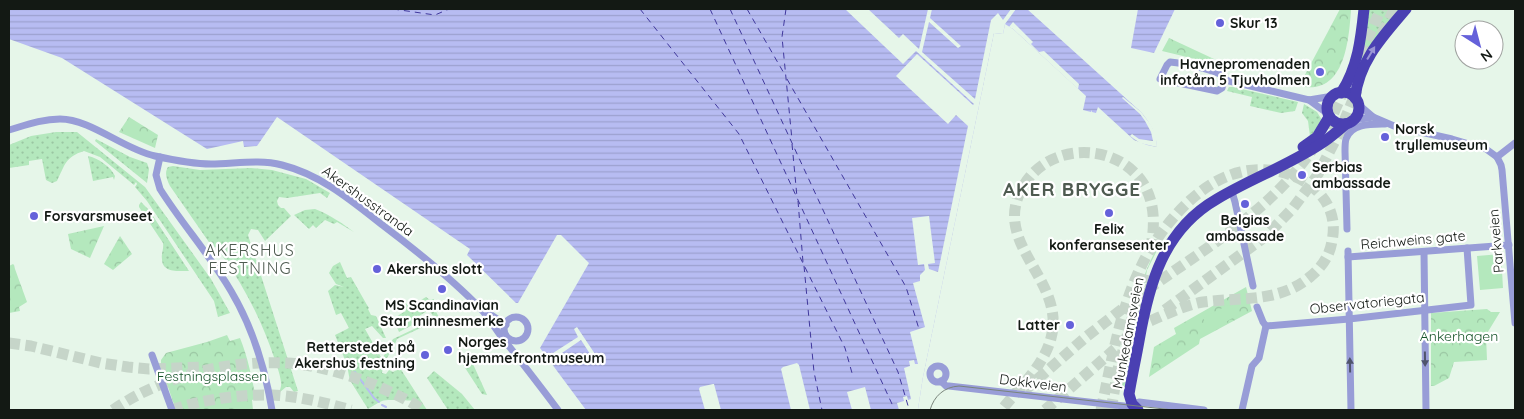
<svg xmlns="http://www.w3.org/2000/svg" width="1524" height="419" font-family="Quicksand,sans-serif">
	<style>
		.grass { fill: url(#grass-dots) }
		.park { fill: url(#park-crowns) }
		.pitch { fill: #b4e8bd }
		.water { fill: url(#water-rules) }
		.pier { fill: #e6f6e9 }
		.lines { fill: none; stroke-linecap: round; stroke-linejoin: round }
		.stream { stroke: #b7bcf2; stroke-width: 2 }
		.ferry { stroke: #40389d; stroke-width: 1; stroke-dasharray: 6 5; stroke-linecap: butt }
		.trunk-tunnel { stroke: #c6d5c9; stroke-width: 11; stroke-dasharray: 11 5.5; stroke-linecap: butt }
		.minor { stroke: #989dd7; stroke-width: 7 }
		.trunk { stroke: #4a40b2; stroke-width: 11 }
		.tram { stroke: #79847b; stroke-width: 1 }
		.oneway { fill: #9b96d5 }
		.oneway2 { fill: #4f546c }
		.poi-dot { fill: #6561da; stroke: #fff; stroke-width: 2 }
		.labels { text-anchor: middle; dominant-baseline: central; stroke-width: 4.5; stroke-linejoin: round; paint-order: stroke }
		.poi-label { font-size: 14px; font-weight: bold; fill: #131914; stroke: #fff; text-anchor: start }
		.street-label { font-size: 14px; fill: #131914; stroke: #fff }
		.park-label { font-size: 14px; fill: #165429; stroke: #fff }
		.quarter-label { font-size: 16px; letter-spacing: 1px; fill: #4e5b50; stroke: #fff }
		.district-label { font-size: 19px; font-weight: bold; letter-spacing: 1px; fill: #4e5b50; stroke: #fff }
	</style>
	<defs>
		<pattern id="grass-dots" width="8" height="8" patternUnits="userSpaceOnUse" patternTransform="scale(1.25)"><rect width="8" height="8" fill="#b4e8bd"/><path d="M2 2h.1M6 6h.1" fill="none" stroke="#9ac6a2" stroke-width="1.8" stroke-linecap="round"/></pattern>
		<pattern id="park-crowns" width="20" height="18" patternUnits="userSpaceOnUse" patternTransform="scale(1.25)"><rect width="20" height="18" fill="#b4e8bd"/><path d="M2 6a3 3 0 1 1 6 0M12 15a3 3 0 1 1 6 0" fill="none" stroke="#9ac6a2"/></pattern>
		<pattern id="water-rules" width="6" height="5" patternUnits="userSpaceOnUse" patternTransform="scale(1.25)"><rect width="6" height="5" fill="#b7bcf2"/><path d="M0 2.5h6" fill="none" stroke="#9ca1cf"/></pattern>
	</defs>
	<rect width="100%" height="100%" fill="#e6f6e9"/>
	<!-- grass -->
	<g class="grass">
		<polygon points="1368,9 1403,9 1359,63"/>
		<polygon points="1229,87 1233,87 1298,102 1295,111 1281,113 1250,106 1252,97 1227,91"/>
		<polygon points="1304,104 1317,112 1322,120 1321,125 1310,136 1308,121 1302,113"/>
		<path d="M56,132H77L145,187L211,279L230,313L218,317L214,301L147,201L135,187L137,184L136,182L134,185L100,157L84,151C65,157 65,165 57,181L52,183L46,180L42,159L29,161V165L9,168V145L31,136Z"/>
		<polygon points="96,139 130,157 147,163 149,169 147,183 95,141"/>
		<path d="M88,156C98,158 111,167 115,176L114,180L113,177L93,181Z"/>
		<path d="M173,166L200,170L251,168L272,170L306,179L330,193L327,198L320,193L287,198L279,197L277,201L278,205L281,208H284L291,216L265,241L258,230L251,229L248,235L298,391L294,392L290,387H286L280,392L279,397C279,391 280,391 281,386C282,380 277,366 275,360C261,318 242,282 216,247L213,248L170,186C167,180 164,173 168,167Z"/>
		<path d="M141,202L149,210L189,271C179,271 162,273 162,259C161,254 164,249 163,243L139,207V205Z"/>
		<path d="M315,209C330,215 342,223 354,232L337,222L334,224L325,220L316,228L313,225L309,229L294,215L305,210Z"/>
		<path d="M1165,235L1147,270L1124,389L1121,388C1130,336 1134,280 1165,235Z"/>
		<path d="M340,262L347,278L351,277L367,305L369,308L368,309L371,315L376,316L386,338H383L372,326L365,329L382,359L393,339L435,319L429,310L419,316L422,320L399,332L396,325L395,326L394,319L397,316L406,311L401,303L404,301L409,307L426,297L430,300L434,299L435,310L440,319L397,339C393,351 383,360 382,373L386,374L389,370L393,372L400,368L427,410H418L415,401C408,401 387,399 382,401C377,403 373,406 368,409L351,382L349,376L347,365L335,335L349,328L341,313L336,315L328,291L335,285L344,287L336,284L329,273L333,266Z"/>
		<polygon points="468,353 487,395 482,394 458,357"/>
		<polygon points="434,371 462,394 475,410 448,410 427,378"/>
	</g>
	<!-- park -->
	<g class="park">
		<path d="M1340,9H1351C1349,39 1345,97 1299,86Z"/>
		<polygon points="1169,38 1214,59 1212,63 1162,51"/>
		<polygon points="129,117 158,135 155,148 119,132"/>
		<polygon points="104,226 90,258 71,249 68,234"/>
		<polygon points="120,236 132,254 113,270 104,264"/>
		<polygon points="13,264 14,265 15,269 27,302 19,307 20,311 9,313 9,266"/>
		<polygon points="1246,287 1252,311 1200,339 1199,344 1149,377 1154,347 1176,334 1174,328"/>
		<polygon points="1487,309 1491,312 1500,312 1486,335 1487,360 1454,362 1449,378 1434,386 1431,386 1431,313"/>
		<path d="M227,335L230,341L240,338C248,358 252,378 256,399L252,400L253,410H176L161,367V360L166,353L207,342Z"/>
	</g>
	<!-- pitch -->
	<g class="pitch">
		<polygon points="1501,254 1503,288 1480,290 1477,256"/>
		<polygon points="1230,304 1236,316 1210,331 1203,318"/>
	</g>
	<!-- water -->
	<g class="water">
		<path d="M9,9H1027L1141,112C1150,123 1156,132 1157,147L1147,145L1134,140L1098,107L1096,113L1092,112L1091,110V112L1083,110L1086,96L1013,29L1005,24L1003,34L994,33L923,377L918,409L913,410H586L540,348L589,263L561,235H557L518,303H516L467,255L470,249L277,117L257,146L244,147L243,141L207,149L62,58L9,39Z"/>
		<polygon points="1138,9 1175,9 1154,53 1131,48"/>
	</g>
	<!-- pier -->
	<g class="pier">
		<polygon points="845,9 868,9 899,38 903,34 919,49 928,9 932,9 930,18 961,46 958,48 929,22 922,52 975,99 991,20 998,13 1003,20 1011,9 1016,9 1005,24 1003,34 994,33 923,377 918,409 913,410 899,410 897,403 904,401 903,397 907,396 908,400 911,399 904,368 910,366 909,361 914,360 915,364 918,364 910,332 925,327 913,283 920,281 920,275 925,270 924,264 918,265 912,218 929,216 935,263 928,264 929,269 938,272 968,126 956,115 948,124 896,76 917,54 973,105 974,104 916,51 903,64"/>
		<polygon points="1013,22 1033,42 1031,44 1039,52 1044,51 1079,84 1078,89 1013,29 1009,27"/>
		<polygon points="1123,97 1141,112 1151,125 1156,135 1157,147 1140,143 1130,136 1132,134 1139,139 1153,141 1151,132 1145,121 1140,114 1122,98"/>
		<polygon points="577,327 597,357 594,360 581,340 556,357 555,356 548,360 547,359 554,354 553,353 578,337 574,329"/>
		<polygon points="797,363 799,365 810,410 791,410 781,369 783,367"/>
		<polygon points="713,384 714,384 721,410 705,410 699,389 700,387"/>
		<polygon points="865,387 871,410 852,410 847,392"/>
	</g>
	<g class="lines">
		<!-- stream -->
		<g class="stream">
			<polyline points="355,372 374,398 379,402"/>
			<polyline points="382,405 386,407"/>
		</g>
		<!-- ferry -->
		<g class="ferry">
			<polyline points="393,9 435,15 449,9"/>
			<polyline points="640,9 739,134 845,348 852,373"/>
			<polyline points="710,9 892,404 893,410"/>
			<polyline points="730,9 898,372 909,409"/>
			<polyline points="747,9 785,75"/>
			<polyline points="786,9 782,37 792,140"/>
			<polyline points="787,79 906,287 919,329"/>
			<polyline points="792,144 797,197"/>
			<polyline points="798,201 803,262"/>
			<polyline points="804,266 814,372 822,410"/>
		</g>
		<!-- trunk-tunnel -->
		<g class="trunk-tunnel">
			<polyline points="1382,34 1394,9"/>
			<polyline points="1360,55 1381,9"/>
			<polyline points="1327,128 1346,85"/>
			<path d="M1147,290C1207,247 1272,210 1314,147"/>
			<polyline points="1165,310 1266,236 1293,208 1317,176 1340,131 1357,90"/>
			<polyline points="9,343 31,346 101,363 128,367 149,369 203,367"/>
			<polyline points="1025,390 1086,337 1126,306"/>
			<path d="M1004,407C1021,386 1044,365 1051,338C1067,279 988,243 1024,185C1050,142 1116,142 1143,183C1155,202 1155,225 1151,246"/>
			<path d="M113,410C162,376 228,360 287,363C319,365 358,377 386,390C399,396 412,402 423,410"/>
			<path d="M172,410C200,400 242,394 272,395C298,396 326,403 351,410"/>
			<polyline points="1045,410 1115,349"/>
			<path d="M1101,410C1113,355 1122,294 1153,245C1173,214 1204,180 1241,172C1284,161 1343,189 1332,241C1330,255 1322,267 1311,276C1280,303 1241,297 1203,302C1185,305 1167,314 1150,321"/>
			<polyline points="1111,410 1118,369 1144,274"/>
		</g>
		<!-- minor -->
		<g class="minor">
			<path d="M1170,62C1181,63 1219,70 1225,78L1222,88L1217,91L1160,79L1167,65Z"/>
			<polyline points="1225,80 1309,100 1333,96"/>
			<polyline points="1309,100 1328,114"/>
			<polyline points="1359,105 1373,117 1394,126 1452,139 1486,149 1497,157 1501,165 1502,170 1515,323"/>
			<polyline points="1354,120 1373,117"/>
			<path d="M9,130C26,125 42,119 60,119C91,119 123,149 155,156C173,160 192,164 211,164C234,164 259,159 282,165C322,175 353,202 385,227C418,252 451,278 480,308C490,318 496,331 505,341C523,364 541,387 558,410"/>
			<path d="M160,157L156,175L160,189C182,224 210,255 231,291C253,328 265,368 272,410"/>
			<polyline points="1497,157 1515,143"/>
			<polyline points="1232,192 1235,202 1253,286"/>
			<path d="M1347,229L1345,151C1345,147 1345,142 1346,139C1351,123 1372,124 1385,124"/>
			<polyline points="1348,251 1351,410"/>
			<polyline points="1424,252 1426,410"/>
			<polyline points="1348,257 1509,245"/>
			<polyline points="485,311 506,325"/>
			<circle cx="516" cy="329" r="12"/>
			<polyline points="1266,326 1349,319 1471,305 1467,248"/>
			<polyline points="152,355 172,410"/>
			<circle cx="938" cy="374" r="8"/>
			<polyline points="941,381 946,386 949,386 1124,406 1133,410"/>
			<polyline points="1130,405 1139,402 1204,410"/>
			<polyline points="1242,410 1252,366 1259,358 1266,326 1263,322 1257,307"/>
		</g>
		<!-- trunk -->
		<g class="trunk">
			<circle cx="1343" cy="108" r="16"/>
			<path d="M1341,93C1358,67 1361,38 1364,9"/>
			<path d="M1355,98C1359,61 1383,36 1406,9"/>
			<polyline points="1303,147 1317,137 1329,117"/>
			<path d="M1138,410L1132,404L1129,394C1132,376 1136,358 1139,341C1149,284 1163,230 1217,199C1252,178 1292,164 1325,141C1332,136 1339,130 1346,124"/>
		</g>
		<!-- tram -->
		<path class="tram" d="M930,410C934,396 944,387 959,386L1173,410"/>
	</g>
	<!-- one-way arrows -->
	<defs><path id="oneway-solid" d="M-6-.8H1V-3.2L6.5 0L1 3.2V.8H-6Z" transform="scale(1.25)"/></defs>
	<use class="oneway" href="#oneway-solid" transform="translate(1371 53) rotate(-59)"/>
	<g class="oneway2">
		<use href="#oneway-solid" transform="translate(1425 359) rotate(89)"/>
		<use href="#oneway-solid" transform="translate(1350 365) rotate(-91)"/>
	</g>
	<!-- markers -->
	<g class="poi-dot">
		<circle cx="1220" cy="23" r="5"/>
		<circle cx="1320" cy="72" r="5"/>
		<circle cx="1385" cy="137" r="5"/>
		<circle cx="1302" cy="175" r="5"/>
		<circle cx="1245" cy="204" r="5"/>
		<circle cx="1109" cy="213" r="5"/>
		<circle cx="34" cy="216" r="5"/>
		<circle cx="377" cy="269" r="5"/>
		<circle cx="442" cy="289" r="5"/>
		<circle cx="1070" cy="325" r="5"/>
		<circle cx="448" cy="350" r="5"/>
		<circle cx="425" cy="355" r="5"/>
	</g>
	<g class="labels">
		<!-- poi labels -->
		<g class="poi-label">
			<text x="1230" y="23">Skur 13</text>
			<text x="1310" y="64" text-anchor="end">Havnepromenaden<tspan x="1310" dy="16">infotårn 5 Tjuvholmen</tspan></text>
			<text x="1395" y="129">Norsk<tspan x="1395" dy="16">tryllemuseum</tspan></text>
			<text x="1312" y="167">Serbias<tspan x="1312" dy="16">ambassade</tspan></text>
			<text x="44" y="216">Forsvarsmuseet</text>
			<text x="1245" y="220" text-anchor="middle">Belgias<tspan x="1245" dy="16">ambassade</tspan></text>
			<text x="1109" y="229" text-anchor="middle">Felix<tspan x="1109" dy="16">konferansesenter</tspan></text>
			<text x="387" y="269">Akershus slott</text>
			<text x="442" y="305" text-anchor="middle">MS Scandinavian<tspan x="442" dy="16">Star minnesmerke</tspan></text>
			<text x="1060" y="325" text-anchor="end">Latter</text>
			<text x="458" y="342">Norges<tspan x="458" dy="16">hjemmefrontmuseum</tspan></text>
			<text x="415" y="347" text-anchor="end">Retterstedet på<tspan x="415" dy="16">Akershus festning</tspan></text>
		</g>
		<!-- street labels -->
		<g class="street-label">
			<text transform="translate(368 201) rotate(36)">Akershusstranda</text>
			<text transform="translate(1413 240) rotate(-5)">Reichweins gate</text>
			<text transform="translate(1496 241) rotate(-95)">Parkveien</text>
			<text transform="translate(1367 303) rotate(-6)">Observatoriegata</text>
			<text transform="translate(1128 333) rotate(-79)">Munkedamsveien</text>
			<text transform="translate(1033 383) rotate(7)">Dokkveien</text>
		</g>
		<!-- park labels -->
		<g class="park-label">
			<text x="1459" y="336">Ankerhagen</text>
			<text x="212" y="376">Festningsplassen</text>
		</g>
		<!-- quarter labels -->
		<g class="quarter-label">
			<text x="250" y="250">AKERSHUS<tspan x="250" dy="18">FESTNING</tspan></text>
		</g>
		<!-- district labels -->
		<g class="district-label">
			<text x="1072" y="189">AKER BRYGGE</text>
		</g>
	</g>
	<!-- border -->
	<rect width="1524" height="419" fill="none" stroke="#131914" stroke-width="20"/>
	<!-- north arrow -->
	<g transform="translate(1479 45) rotate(144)"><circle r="24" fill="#ffffff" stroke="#a1a3a1"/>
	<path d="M0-4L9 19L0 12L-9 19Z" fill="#6561da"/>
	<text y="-8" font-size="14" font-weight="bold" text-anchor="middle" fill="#131914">N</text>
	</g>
</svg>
